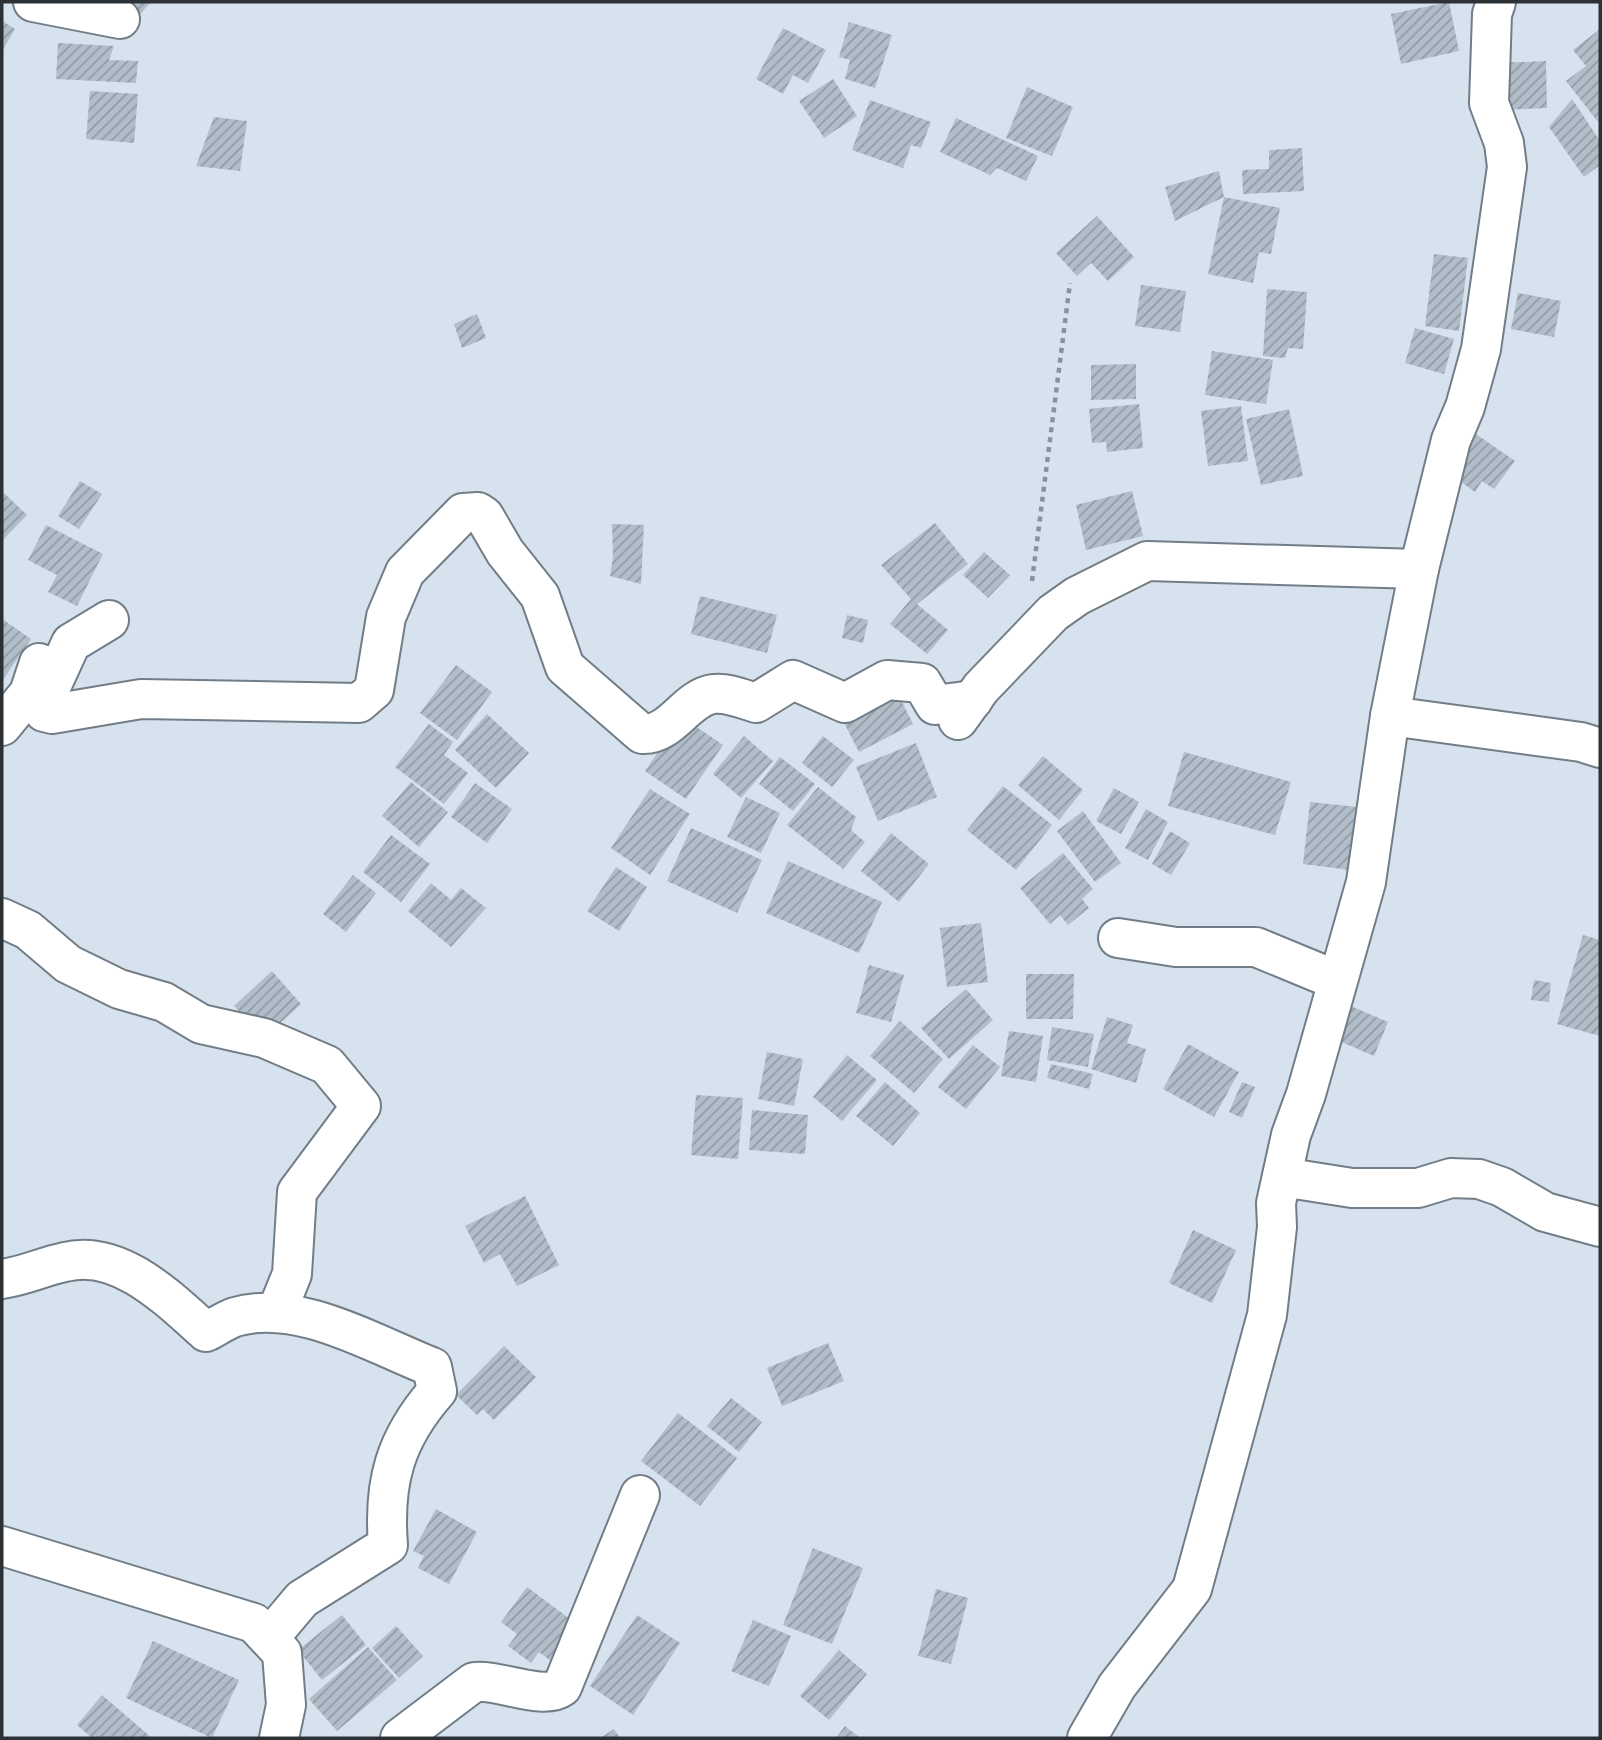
<svg xmlns="http://www.w3.org/2000/svg" width="1602" height="1740" font-family="'Crimson Pro',serif">
	<style>
		.building { fill: url(#building-hatch) }
		.lines { fill: none; stroke-linecap: round; stroke-linejoin: round }
		.minor-casing { stroke: #717d87; stroke-width: 42 }
		.path { stroke: #89929a; stroke-width: 4.5; stroke-dasharray: 5 5; stroke-linecap: butt }
		.minor { stroke: #fff; stroke-width: 38 }
	</style>
	<defs>
		<pattern id="building-hatch" width="6" height="6" patternUnits="userSpaceOnUse" patternTransform="scale(1.75)"><rect width="6" height="6" fill="#b1bec9"/><path d="M-1 1l2-2M0 6l6-6M5 7l2-2" fill="none" stroke="#909ba4"/></pattern>
	</defs>
	<rect width="100%" height="100%" fill="#d6e3ee"/>
	<!-- building -->
	<g class="building">
		<polygon points="117,2 151,2 136,19"/>
		<polygon points="1449,2 1459,51 1401,64 1391,14"/>
		<polygon points="2,21 15,29 2,51"/>
		<polygon points="849,22 892,35 875,88 845,79 850,60 839,57"/>
		<polygon points="783,28 826,50 808,83 793,75 783,94 756,79"/>
		<polygon points="1600,29 1600,121 1598,122 1566,81 1586,66 1573,50"/>
		<polygon points="58,43 114,46 109,60 138,61 136,83 56,79"/>
		<polygon points="1546,61 1547,108 1500,110 1498,63"/>
		<polygon points="833,79 857,116 824,138 799,101"/>
		<polygon points="1027,87 1073,107 1052,156 1006,138"/>
		<polygon points="90,91 138,94 134,143 86,139"/>
		<polygon points="1572,99 1600,141 1600,165 1584,177 1549,127"/>
		<polygon points="870,100 931,122 921,148 911,145 903,168 852,150"/>
		<polygon points="214,117 247,121 240,171 196,166"/>
		<polygon points="956,118 1038,156 1026,181 997,168 990,175 940,152"/>
		<polygon points="1302,148 1304,191 1243,194 1242,170 1269,169 1269,150"/>
		<polygon points="1219,171 1224,197 1175,221 1165,187"/>
		<polygon points="1224,197 1280,208 1271,254 1259,252 1253,283 1208,274"/>
		<polygon points="1097,216 1134,257 1108,281 1091,263 1077,276 1056,253"/>
		<polygon points="1434,254 1468,258 1459,331 1425,326"/>
		<polygon points="1141,285 1186,291 1180,332 1135,326"/>
		<polygon points="1267,289 1307,292 1303,349 1288,348 1285,358 1263,356"/>
		<polygon points="1518,293 1561,301 1554,337 1511,329"/>
		<polygon points="477,314 486,338 462,348 454,324"/>
		<polygon points="1415,328 1454,339 1444,374 1405,363"/>
		<polygon points="1212,351 1273,360 1266,404 1205,395"/>
		<polygon points="1136,364 1136,399 1091,400 1091,365"/>
		<polygon points="1139,404 1143,448 1107,452 1106,442 1092,443 1089,409"/>
		<polygon points="1241,406 1248,461 1208,466 1201,411"/>
		<polygon points="1289,409 1303,476 1261,485 1246,419"/>
		<polygon points="1473,432 1515,461 1494,489 1482,481 1475,492 1446,471"/>
		<polygon points="80,481 102,494 79,529 58,516"/>
		<polygon points="1132,491 1143,536 1086,550 1076,505"/>
		<polygon points="4,493 27,515 2,541 2,495"/>
		<polygon points="935,523 968,564 917,604 948,630 927,654 890,624 911,599 881,565"/>
		<polygon points="612,524 644,525 641,584 610,576 613,557"/>
		<polygon points="46,525 103,554 77,606 48,592 57,575 28,560"/>
		<polygon points="984,552 1010,575 988,598 963,575"/>
		<polygon points="700,596 777,615 767,653 691,634"/>
		<polygon points="847,615 868,620 863,643 842,638"/>
		<polygon points="2,619 31,639 2,681"/>
		<polygon points="456,665 492,692 457,740 420,713"/>
		<polygon points="895,688 913,724 859,752 840,715"/>
		<polygon points="487,714 529,753 496,788 455,750"/>
		<polygon points="682,717 723,745 686,799 645,771"/>
		<polygon points="429,724 453,742 444,755 468,773 444,804 395,767"/>
		<polygon points="744,736 773,761 741,798 713,774"/>
		<polygon points="823,736 854,760 832,787 802,763"/>
		<polygon points="916,743 937,797 878,821 856,767"/>
		<polygon points="1184,752 1291,782 1275,835 1168,806"/>
		<polygon points="1043,756 1083,790 1059,820 1018,785"/>
		<polygon points="780,757 815,784 793,811 759,784"/>
		<polygon points="411,782 448,812 419,847 382,816"/>
		<polygon points="475,783 512,809 487,843 451,817"/>
		<polygon points="1003,786 1052,825 1016,870 967,830"/>
		<polygon points="818,787 856,817 851,830 865,842 843,869 787,825"/>
		<polygon points="1114,788 1139,802 1121,834 1096,821"/>
		<polygon points="650,789 690,814 650,875 611,848"/>
		<polygon points="746,797 780,813 761,853 727,837"/>
		<polygon points="1310,802 1358,807 1350,870 1303,864"/>
		<polygon points="1146,809 1168,822 1148,860 1125,848"/>
		<polygon points="1083,811 1121,863 1095,882 1057,831"/>
		<polygon points="691,828 762,860 737,913 667,881"/>
		<polygon points="1170,831 1190,843 1171,875 1152,864"/>
		<polygon points="891,833 929,864 899,902 861,871"/>
		<polygon points="391,835 430,864 401,902 363,872"/>
		<polygon points="1063,853 1093,889 1082,899 1089,908 1068,925 1060,915 1050,924 1020,888"/>
		<polygon points="788,861 882,902 859,953 766,913"/>
		<polygon points="616,867 647,887 619,931 587,911"/>
		<polygon points="353,875 376,893 346,932 323,914"/>
		<polygon points="431,883 451,900 461,888 486,908 451,947 408,911"/>
		<polygon points="981,923 988,982 947,987 940,928"/>
		<polygon points="1583,935 1600,940 1600,1036 1557,1024"/>
		<polygon points="869,965 904,975 891,1022 856,1013"/>
		<polygon points="272,971 301,1004 264,1038 234,1006"/>
		<polygon points="1026,974 1074,974 1073,1019 1026,1019"/>
		<polygon points="1534,980 1551,983 1549,1002 1531,1000"/>
		<polygon points="966,989 993,1020 949,1059 921,1028"/>
		<polygon points="1344,1003 1388,1022 1374,1056 1330,1037"/>
		<polygon points="1107,1017 1133,1025 1127,1043 1146,1049 1136,1083 1091,1069"/>
		<polygon points="900,1021 943,1059 914,1093 870,1056"/>
		<polygon points="1052,1027 1094,1034 1088,1067 1047,1060"/>
		<polygon points="1009,1031 1043,1036 1036,1082 1001,1076"/>
		<polygon points="1188,1044 1239,1072 1214,1117 1163,1089"/>
		<polygon points="973,1045 1000,1067 966,1109 938,1087"/>
		<polygon points="767,1052 803,1059 794,1106 758,1099"/>
		<polygon points="847,1055 877,1080 842,1121 813,1097"/>
		<polygon points="1051,1064 1093,1074 1089,1089 1047,1078"/>
		<polygon points="885,1082 920,1113 893,1146 856,1116"/>
		<polygon points="1242,1082 1255,1087 1242,1118 1229,1112"/>
		<polygon points="696,1095 743,1098 738,1159 691,1155"/>
		<polygon points="752,1110 808,1115 805,1154 749,1150"/>
		<polygon points="525,1196 559,1265 517,1286 500,1254 484,1263 465,1226"/>
		<polygon points="1193,1230 1236,1250 1212,1303 1169,1283"/>
		<polygon points="828,1343 844,1381 782,1406 767,1368"/>
		<polygon points="504,1346 536,1377 494,1420 483,1409 477,1415 456,1395"/>
		<polygon points="731,1398 762,1422 739,1452 707,1426"/>
		<polygon points="678,1413 737,1458 700,1506 641,1461"/>
		<polygon points="436,1509 477,1532 449,1584 418,1568 424,1556 413,1551"/>
		<polygon points="813,1548 863,1568 832,1644 783,1625"/>
		<polygon points="527,1587 578,1625 551,1661 539,1652 531,1663 508,1646 517,1634 501,1622"/>
		<polygon points="936,1589 968,1598 951,1664 918,1656"/>
		<polygon points="342,1615 366,1645 322,1680 298,1650"/>
		<polygon points="637,1615 680,1643 633,1715 590,1686"/>
		<polygon points="753,1620 791,1636 769,1686 731,1671"/>
		<polygon points="396,1626 423,1656 399,1678 372,1648"/>
		<polygon points="153,1641 239,1680 212,1738 126,1698"/>
		<polygon points="368,1647 397,1680 337,1731 309,1699"/>
		<polygon points="839,1650 867,1674 829,1720 800,1696"/>
		<polygon points="102,1695 152,1738 92,1738 77,1725"/>
		<polygon points="845,1726 860,1738 836,1738"/>
		<polygon points="614,1729 620,1738 600,1738"/>
	</g>
	<g class="lines">
		<!-- minor casing -->
		<g class="minor-casing">
			<g id="minor">
				<polyline points="33,2 120,19"/>
				<path d="M109,620L71,643L44,702V712L52,714L141,699L359,703L374,690L386,617L405,572L463,513L478,512L484,516L505,552L540,596L565,667L642,734C671,736 686,698 713,694C727,692 743,699 756,703L793,680L845,703L887,680L922,683L935,705L973,700"/>
				<polyline points="1390,716 1581,742 1600,748"/>
				<polyline points="958,720 981,688 1053,613 1077,596 1147,561 1419,569"/>
				<polyline points="2,726 29,693 39,663"/>
				<polyline points="2,918 28,930 68,964 119,989 164,1002 201,1024 264,1038 327,1065 361,1106 297,1192 292,1274 277,1311"/>
				<polyline points="1118,938 1176,947 1256,947 1336,980"/>
				<polyline points="1282,1177 1352,1188 1418,1188 1451,1178 1479,1179 1502,1187 1545,1212 1600,1227"/>
				<path d="M2,1279C28,1275 41,1267 65,1262C119,1248 169,1299 206,1332C216,1327 226,1320 235,1317C298,1298 375,1345 432,1367L437,1391C395,1439 383,1482 388,1545L302,1599L270,1637"/>
				<polyline points="2,1546 254,1623 282,1653 286,1705 279,1738"/>
				<path d="M400,1738L474,1682C499,1679 543,1701 562,1687L640,1495"/>
				<polyline points="1087,1738 1117,1686 1192,1589 1267,1315 1277,1227 1276,1203 1291,1135 1306,1094 1366,882 1390,716 1419,569 1451,440 1465,407 1481,349 1507,167 1504,143 1489,103 1492,14 1496,2"/>
			</g>
		</g>
		<!-- path -->
		<polyline class="path" points="1032,581 1070,283"/>
		<!-- minor -->
		<use href="#minor" class="minor"/>
	</g>
	<!-- border -->
	<rect width="1602" height="1740" fill="none" stroke="#2c3135" stroke-width="7"/>
</svg>
